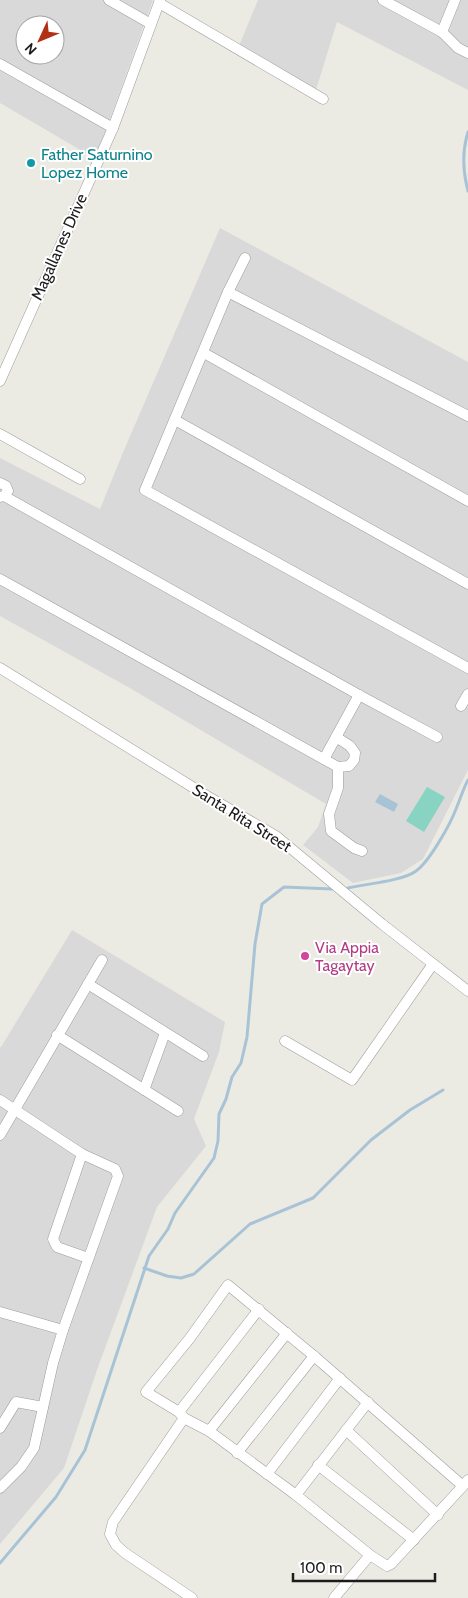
<svg xmlns="http://www.w3.org/2000/svg" width="468" height="1598" font-family="Cabin,sans-serif">
	<style>
		.residential { fill: #dad9d9; fill-rule: evenodd }
		.pitch { fill: #89d3c3 }
		.water { fill: #a8c3d5 }
		.lines { fill: none; stroke-linecap: round; stroke-linejoin: round }
		.stream { stroke: #a8c3d5; stroke-width: 3 }
		.minor-casing { stroke: #9d9d9d; stroke-width: 11 }
		.minor { stroke: #fff; stroke-width: 10 }
		.culture-dot { fill: #0f9aa8; stroke: #fff; stroke-width: 2 }
		.hotel-dot { fill: #d1479c; stroke: #fff; stroke-width: 2 }
		.labels { text-anchor: middle; dominant-baseline: central; stroke-width: 4; stroke-linejoin: round; paint-order: stroke }
		.culture-label { font-size: 16px; fill: #0d838f; stroke: #fff; text-anchor: start }
		.street-label { font-size: 16px; fill: #1c1c1c; stroke: #fff }
		.hotel-label { font-size: 16px; fill: #b23c85; stroke: #fff; text-anchor: start }
	</style>
	<rect width="100%" height="100%" fill="#ecebe3"/>
	<!-- residential -->
	<g class="residential">
		<path d="M0,0H153L105,133L94,158L0,103ZM25,25H55V55H25Z"/>
		<polygon points="258,0 468,0 468,90 337,22 315,93 239,46"/>
		<polygon points="220,228 468,362 468,770 423,859 401,873 353,883 303,845 318,827 326,804 128,687 0,616 0,458 100,509 124,450"/>
		<polygon points="72,930 225,1022 219,1052 194,1119 206,1146 157,1207 97,1370 64,1468 0,1544 0,1047 1,1047"/>
	</g>
	<!-- pitch -->
	<polygon class="pitch" points="427,787 445,797 424,832 406,821"/>
	<!-- water -->
	<polygon class="water" points="380,794 398,804 394,812 375,802"/>
	<g class="lines">
		<!-- stream -->
		<g class="stream">
			<path d="M468,132C462,151 463,172 468,191"/>
			<path d="M348,888C365,884 403,881 416,871C429,862 450,825 456,809C460,800 463,789 468,780"/>
			<polyline points="144,1268 167,1276 181,1278 194,1274 250,1224 313,1198 371,1140 410,1110 443,1090"/>
			<polyline points="0,1563 56,1497 85,1450 149,1256 168,1229 175,1213 214,1158 218,1141 219,1114 226,1099 232,1077 241,1063 247,1037 255,944 262,904 284,887 332,889"/>
		</g>
		<!-- minor casing -->
		<g class="minor-casing">
			<g id="minor">
				<polyline points="109,0 151,24"/>
				<polyline points="383,0 442,32 458,48 468,53"/>
				<polyline points="159,3 323,99"/>
				<polyline points="442,32 455,0"/>
				<polyline points="0,64 113,128"/>
				<polyline points="245,258 228,292 145,490 468,668"/>
				<polyline points="228,292 468,416"/>
				<polyline points="204,353 468,501"/>
				<polyline points="0,381 113,128 160,0"/>
				<polyline points="175,420 468,584"/>
				<polyline points="0,434 80,479"/>
				<polyline points="0,483 6,486 8,491 4,496 0,497"/>
				<polyline points="4,496 359,695 437,737"/>
				<polyline points="0,579 338,767 338,788 329,814 331,831 354,848 362,851"/>
				<polyline points="0,668 207,796 276,836 382,924 468,991"/>
				<polyline points="461,706 468,694"/>
				<polyline points="336,737 350,746 355,753 354,760 349,766 338,767"/>
				<polyline points="324,759 359,695"/>
				<polyline points="88,984 203,1056"/>
				<polyline points="57,1035 178,1111"/>
				<polyline points="285,1041 352,1080 433,964"/>
				<polyline points="144,1090 165,1033"/>
				<polyline points="0,1100 82,1154 115,1169 118,1176 63,1330 53,1363 34,1448 21,1467 0,1488"/>
				<polyline points="0,1135 102,960"/>
				<polyline points="82,1154 53,1239 57,1247 88,1258"/>
				<polyline points="0,1312 63,1330"/>
				<polyline points="179,1412 259,1309"/>
				<polyline points="184,1418 113,1522 110,1534 116,1545 125,1553 192,1598"/>
				<polyline points="0,1428 16,1402 43,1407"/>
				<polyline points="346,1430 438,1515"/>
				<polyline points="209,1431 287,1333"/>
				<polyline points="237,1453 314,1356"/>
				<polyline points="318,1465 414,1540"/>
				<polyline points="267,1474 340,1378"/>
				<polyline points="463,1486 314,1356 228,1285 190,1338 146,1392 179,1412 184,1418 209,1431 296,1495 370,1555 387,1566 391,1564 463,1486 468,1480"/>
				<polyline points="296,1495 368,1402"/>
				<polyline points="334,1598 370,1555"/>
			</g>
		</g>
		<!-- minor -->
		<use href="#minor" class="minor"/>
	</g>
	<!-- markers -->
	<circle class="culture-dot" cx="31" cy="163" r="5"/>
	<circle class="hotel-dot" cx="305" cy="956" r="5"/>
	<g class="labels">
		<!-- culture labels -->
		<g class="culture-label">
			<text x="41" y="154">Father Saturnino<tspan x="41" dy="18">Lopez Home</tspan></text>
		</g>
		<!-- street labels -->
		<g class="street-label">
			<text transform="translate(59 247) rotate(-66)">Magallanes Drive</text>
			<text transform="translate(242 818) rotate(32)">Santa Rita Street</text>
		</g>
		<!-- hotel labels -->
		<g class="hotel-label">
			<text x="315" y="947">Via Appia<tspan x="315" dy="18">Tagaytay</tspan></text>
		</g>
	</g>
	<!-- north arrow -->
	<g transform="translate(40 40) rotate(226)"><circle r="24" fill="#ffffff" stroke="#a4a4a4"/>
	<path d="M0-4L9 19L0 12L-9 19Z" fill="#b23016"/>
	<text y="-8" font-size="14" font-weight="bold" text-anchor="middle" fill="#1c1c1c">N</text>
	</g>
	<!-- scale -->
	<path d="M293 1573v8h142v-8" fill="none" stroke="#1c1c1c" stroke-width="2.5"/>
	<text x="300" y="1573" font-size="15" fill="#1c1c1c" stroke="#ffffff" stroke-width="4" paint-order="stroke">100 m</text>
</svg>
